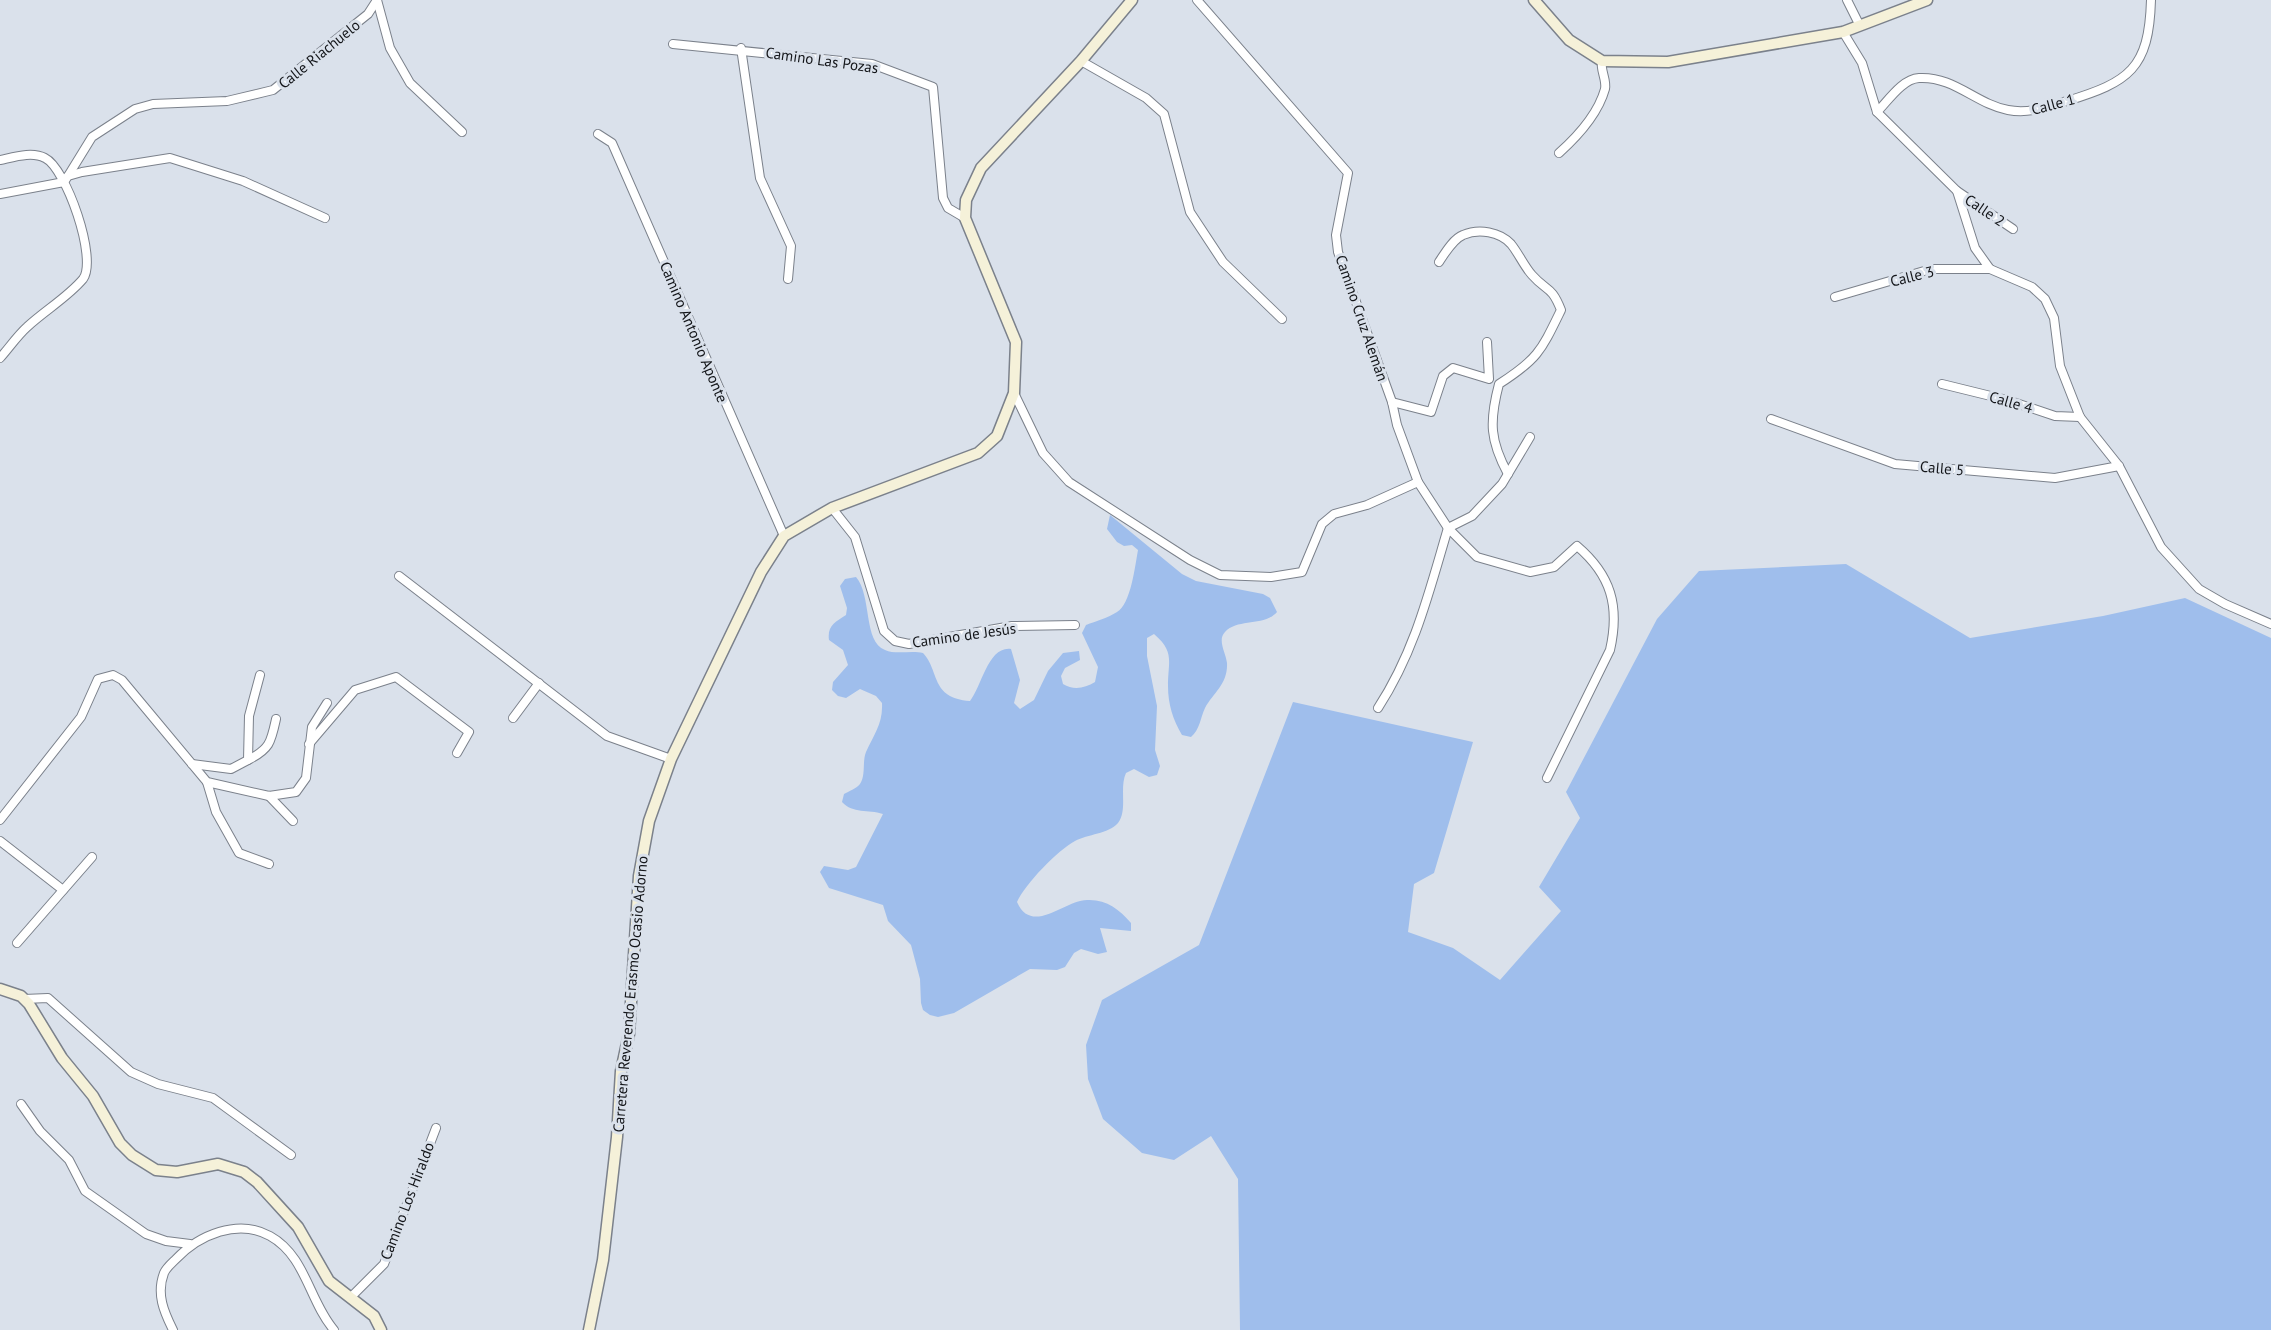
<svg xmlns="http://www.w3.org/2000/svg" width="2271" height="1330" font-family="'PT Sans',sans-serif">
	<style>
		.green { fill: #9fbeec }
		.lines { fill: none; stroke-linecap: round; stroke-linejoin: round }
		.street-casing { stroke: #7b818b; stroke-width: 10 }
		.secondary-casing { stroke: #7b818b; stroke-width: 13 }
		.street { stroke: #fff; stroke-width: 8 }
		.secondary { stroke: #f5f1d9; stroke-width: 10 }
		.labels { text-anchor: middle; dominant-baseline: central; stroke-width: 6; stroke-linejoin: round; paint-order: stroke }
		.street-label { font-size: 15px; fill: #131519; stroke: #dae1eb }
	</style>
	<rect width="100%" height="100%" fill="#dae1eb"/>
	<!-- green -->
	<g class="green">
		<path d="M1110,515L1182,574L1196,581L1263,594L1270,598L1277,612C1264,627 1238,618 1225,632C1217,640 1226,653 1227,663C1228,684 1214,692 1205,708C1200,719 1200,729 1191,737L1182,735C1173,720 1168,704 1168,686C1168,661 1175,652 1154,634L1147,638V656L1157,706L1155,750L1160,766L1157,775L1149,777L1134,769L1126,773C1119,788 1128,810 1118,823C1108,834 1088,834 1075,841C1058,850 1025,884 1017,902C1032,936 1065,900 1087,900C1106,899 1119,909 1131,923V931L1100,928L1107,952L1098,954L1081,949L1074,953L1065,967L1057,970L1030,969L954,1013L938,1017L930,1015L923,1010L921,1003L920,979L911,945L888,921L883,905L829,888L820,872L824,866L848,870L856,867L883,814C868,809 853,814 842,802L844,794C849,791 856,789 860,784C866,775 862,762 866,752C874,734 883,724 882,703L876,696L860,689L846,698L838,696L832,690L833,682L848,665L843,650L829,640C827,626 835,622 846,615L847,608L840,586L845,579L856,577C872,595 863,642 885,650C896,655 911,650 923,653C940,671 930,698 970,701C982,686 988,646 1011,649L1020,680L1014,703L1020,709L1034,700L1048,671L1063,653L1079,651L1080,660L1065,668L1061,676L1063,684C1074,691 1085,688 1095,682L1098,667L1082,633L1086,625C1096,621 1108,618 1117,612C1131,604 1135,566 1138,550L1132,545L1124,546L1117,542L1107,529Z"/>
		<polygon points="1846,564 1970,638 2103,616 2185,598 2271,638 2271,1330 1240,1330 1238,1179 1211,1136 1174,1160 1142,1153 1103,1119 1088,1079 1086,1045 1102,1000 1199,945 1293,702 1473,742 1434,873 1414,884 1408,932 1453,948 1500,980 1561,911 1539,887 1580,818 1566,792 1657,619 1699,571"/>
	</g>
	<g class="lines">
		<!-- street casing -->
		<g class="street-casing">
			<g id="street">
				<polyline points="377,0 390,48 410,83 462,132"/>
				<path d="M1197,0L1348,173L1336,235L1338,252L1392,402L1397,425L1418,482L1448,528L1477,557L1530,572L1554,567L1577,546C1611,575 1620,606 1610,650L1547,778"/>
				<polyline points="1847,0 1860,26"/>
				<polyline points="1843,32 1862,63 1877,112 1957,191 1975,248 1990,269 2032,287 2045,299 2054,318 2060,366 2080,417 2119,466 2161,547 2199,589 2225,604 2271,624"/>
				<polyline points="673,44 872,64 933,87 943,198 948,208 965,218"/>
				<polyline points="741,48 760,178 791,246 788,279"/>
				<polyline points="1081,61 1146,98 1164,114 1190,212 1223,262 1282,319"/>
				<path d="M1877,112C1888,101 1902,79 1919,78C1954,76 1976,104 2008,110C2029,114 2048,107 2067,101C2129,82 2149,69 2151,0"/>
				<polyline points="598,134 612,143 784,536"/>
				<path d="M1559,153C1578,136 1598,114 1605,89C1607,80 1600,70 1602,61"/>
				<path d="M0,160C14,157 32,151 45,158C66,168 98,259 83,279C68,297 44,311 27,327C17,336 9,348 0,358"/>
				<polyline points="68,176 92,137 135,109 153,104 227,101 273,90 368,14 377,0"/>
				<polyline points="1957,191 2013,229"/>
				<polyline points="0,194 64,182 68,176 82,172 170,158 243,181 325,218"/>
				<path d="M1439,262C1445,253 1453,239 1463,235C1479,228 1500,232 1511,244C1519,254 1524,266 1532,275C1547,292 1551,285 1561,310C1541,351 1538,359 1499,384C1489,422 1490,441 1508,474"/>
				<polyline points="1835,297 1931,269 1990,269"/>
				<polyline points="1942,384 2007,400 2055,416 2080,417"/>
				<polyline points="1014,393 1043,453 1069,482 1190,560 1220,575 1271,577 1302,572 1322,524 1334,514 1367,505 1418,482"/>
				<polyline points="1392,402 1431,412 1443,376 1453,368 1489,379 1487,342"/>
				<polyline points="1771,419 1895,464 2055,478 2119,466"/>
				<polyline points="832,508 855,537 884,631 895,641 909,644 1012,626 1075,625"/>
				<polyline points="399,576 607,736 671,759"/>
				<path d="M1378,708C1415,651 1429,592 1448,528L1472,516L1502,484L1530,437"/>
				<polyline points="513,718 539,683"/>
				<polyline points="309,744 355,690 396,677 469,732 457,753"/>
				<path d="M248,760C270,749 271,742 276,719"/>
				<polyline points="192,764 231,769 248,760 249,716 260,675"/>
				<polyline points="207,782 216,812 239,853 269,864"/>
				<polyline points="269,796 293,821"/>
				<polyline points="0,820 81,717 98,679 113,675 122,680 207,782 269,796 296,792 306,778 312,727 327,703"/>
				<polyline points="0,841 63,890"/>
				<polyline points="17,943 92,857"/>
				<polyline points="24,999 48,998 131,1072 158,1084 213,1098 291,1155"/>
				<polyline points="21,1104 40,1131 69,1160 85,1191 146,1234 166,1241 190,1244"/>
				<polyline points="350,1298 384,1264 436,1128"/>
				<path d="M173,1330C164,1312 156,1294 164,1273C166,1268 172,1263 176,1259C199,1235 238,1218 270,1236C306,1256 309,1301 334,1330"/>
			</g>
		</g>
		<!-- secondary casing -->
		<g class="secondary-casing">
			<g id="secondary">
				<polyline points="1534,0 1569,40 1602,61 1668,62 1843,32 1927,0"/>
				<polyline points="0,989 21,996 29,1004 62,1058 93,1096 120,1143 132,1155 156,1170 177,1172 218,1164 244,1172 257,1182 298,1227 329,1281 374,1316 381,1330"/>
				<polyline points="589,1330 603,1260 617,1137 621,1071 629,1034 639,876 649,821 671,759 761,572 784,536 832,508 978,453 997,436 1014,393 1016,342 965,218 966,200 981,168 1081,61 1132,0"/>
			</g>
		</g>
		<!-- street -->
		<use href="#street" class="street"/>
		<!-- secondary -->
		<use href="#secondary" class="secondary"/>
	</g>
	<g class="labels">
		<!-- street labels -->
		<g class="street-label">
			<text transform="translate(319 54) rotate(-39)">Calle Riachuelo</text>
			<text transform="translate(822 60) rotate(8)">Camino Las Pozas</text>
			<text transform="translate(2053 104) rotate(-15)">Calle 1</text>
			<text transform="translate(1985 210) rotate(34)">Calle 2</text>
			<text transform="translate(1912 276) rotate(-14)">Calle 3</text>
			<text transform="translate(1362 318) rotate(71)">Camino Cruz Alemán</text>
			<text transform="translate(694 332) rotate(67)">Camino Antonio Aponte</text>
			<text transform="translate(2011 402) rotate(16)">Calle 4</text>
			<text transform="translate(1942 468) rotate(5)">Calle 5</text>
			<text transform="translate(964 635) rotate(-8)">Camino de Jesús</text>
			<text transform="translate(630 994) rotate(-85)">Carretera Reverendo Erasmo Ocasio Adorno</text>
			<text transform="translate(407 1201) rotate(-69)">Camino Los Hiraldo</text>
		</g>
	</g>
</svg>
